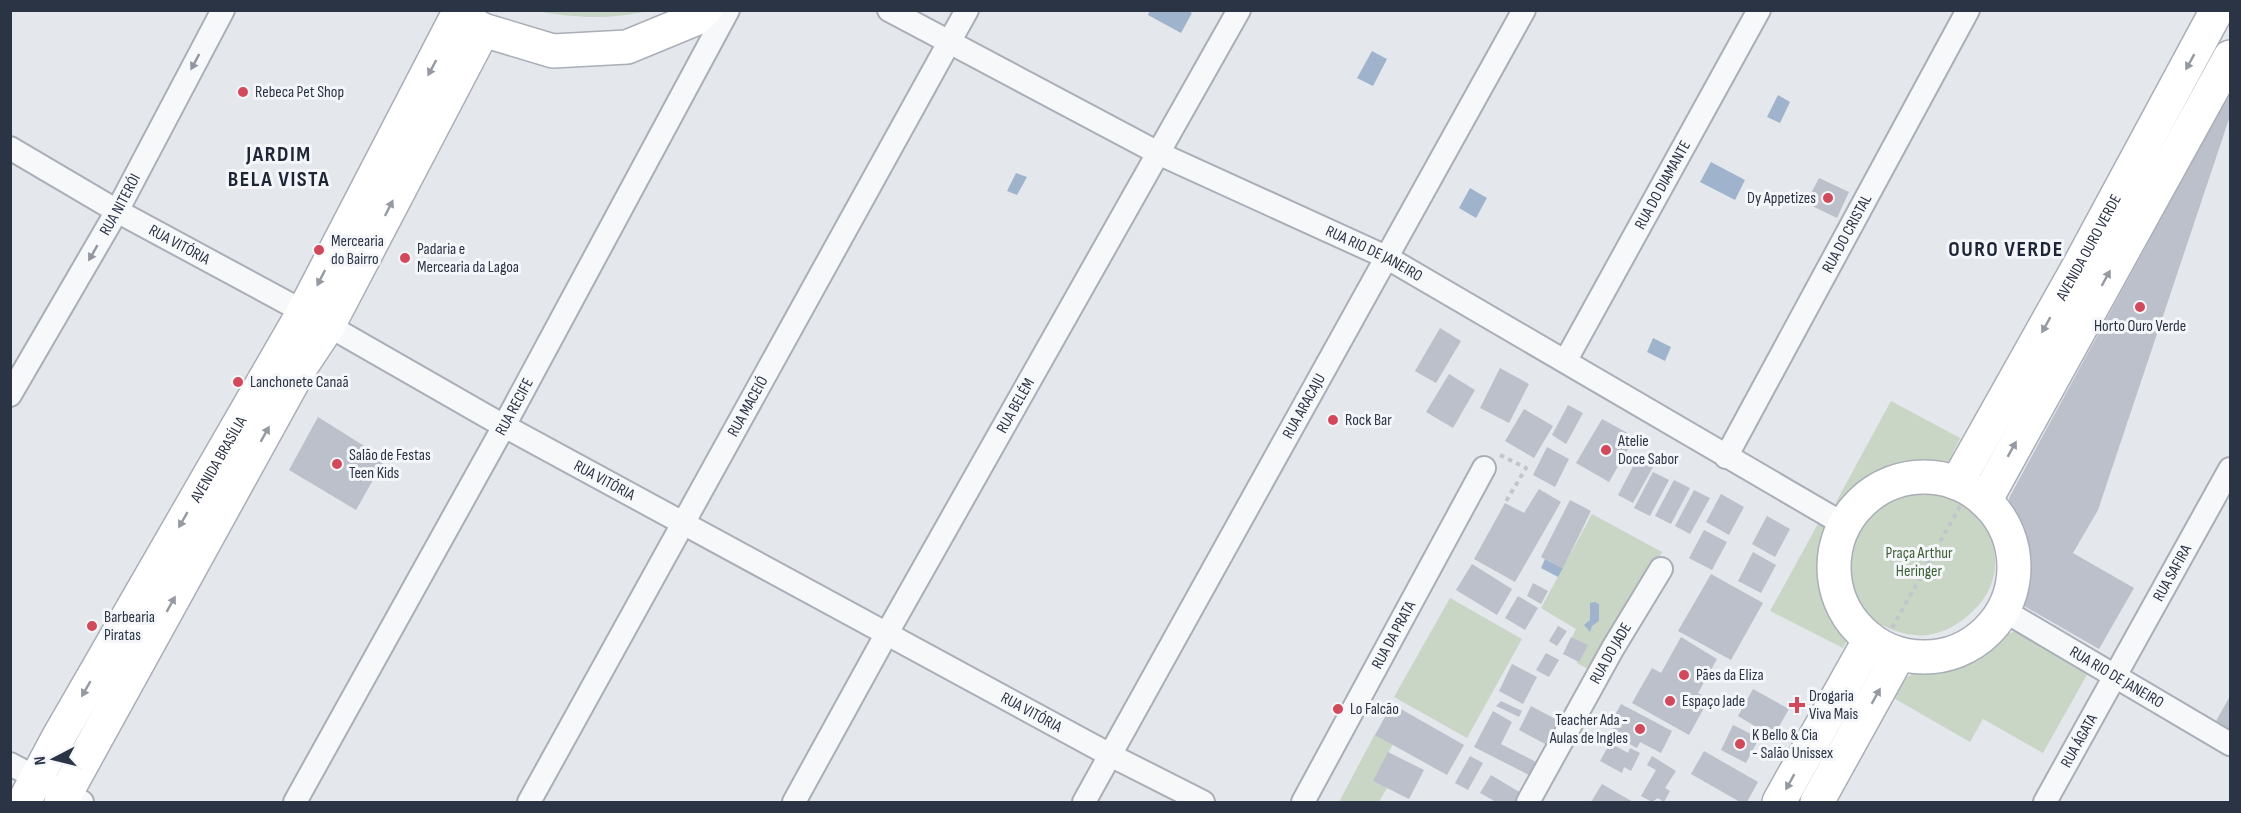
<svg xmlns="http://www.w3.org/2000/svg" width="2241" height="813" font-family="'Sofia Sans Condensed',sans-serif">
	<style>
		.green { fill: #c9d6c5 }
		.water { fill: #9fb4cc }
		.building { fill: #bbc0ca }
		.lines { fill: none; stroke-linecap: round; stroke-linejoin: round }
		.street-casing { stroke: #a9aeb7; stroke-width: 26 }
		.secondary-casing { stroke: #a9aeb7; stroke-width: 36 }
		.path { stroke: #c2c5cb; stroke-width: 4; stroke-dasharray: 4.5 4.5; stroke-linecap: butt }
		.street { stroke: #f7f8fa; stroke-width: 22 }
		.secondary { stroke: #fff; stroke-width: 33 }
		.oneway { fill: #9196a0 }
		.oneway2 { fill: #959aa2 }
		.poi-dot { fill: #d1495b; stroke: #f4f6f9; stroke-width: 2 }
		.labels { text-anchor: middle; dominant-baseline: central; stroke-width: 6; stroke-linejoin: round; paint-order: stroke }
		.poi-label { font-size: 16px; fill: #2b3445; stroke: #f4f6f9; text-anchor: start }
		.street-label { font-size: 16px; fill: #2b3445; stroke: #f4f6f9 }
		.park-label { font-size: 16px; fill: #3f6138; stroke: #f4f6f9 }
		.district-label { font-size: 22px; font-weight: bold; letter-spacing: 1.5px; fill: #1d2536; stroke: #f4f6f9 }
	</style>
	<rect width="100%" height="100%" fill="#e4e7ec"/>
	<!-- green -->
	<g class="green">
		<path d="M535,11H648C606,20 577,18 535,11Z"/>
		<path d="M1891,401L1960,438L1944,471C1896,462 1875,473 1842,508L1835,504Z"/>
		<path d="M1918,486C1935,491 1960,495 1973,508C1999,534 2004,578 1978,606C1944,642 1909,644 1869,617C1862,612 1850,602 1848,594C1833,552 1848,504 1891,489C1899,486 1910,486 1918,486Z"/>
		<polygon points="1592,514 1662,552 1595,673 1577,663 1587,646 1572,637 1576,629 1541,608"/>
		<polygon points="1819,522 1829,527 1823,580 1850,634 1843,648 1770,611"/>
		<polygon points="1450,598 1522,639 1467,738 1394,697"/>
		<polygon points="2016,631 2088,673 2043,753 1983,719 1970,742 1890,696 1899,683 1921,668 1970,660 1997,638"/>
		<polygon points="1375,734 1393,744 1374,780 1387,788 1379,802 1339,802"/>
	</g>
	<!-- water -->
	<g class="water">
		<polygon points="1150,10 1188,11 1192,13 1181,33 1148,15"/>
		<polygon points="1372,51 1387,59 1373,86 1357,78"/>
		<polygon points="1778,95 1790,102 1780,123 1767,117"/>
		<polygon points="1711,162 1745,180 1735,200 1700,182"/>
		<polygon points="1016,173 1027,177 1017,195 1007,191"/>
		<polygon points="1470,188 1487,198 1476,218 1459,208"/>
		<polygon points="1653,338 1671,347 1665,361 1647,352"/>
		<polygon points="1545,559 1563,568 1558,577 1541,568"/>
		<polygon points="1595,602 1599,604 1599,621 1592,626 1590,632 1584,625 1590,620 1590,603"/>
	</g>
	<!-- building -->
	<g class="building">
		<polygon points="2230,92 2230,116 2098,510 2073,553 2134,588 2099,649 2024,606 2009,498"/>
		<polygon points="1819,178 1849,192 1837,218 1806,203"/>
		<polygon points="1440,328 1461,341 1436,383 1415,371"/>
		<polygon points="1500,368 1529,384 1509,423 1480,408"/>
		<polygon points="1449,374 1475,390 1453,428 1426,412"/>
		<polygon points="1568,405 1583,413 1566,444 1552,435"/>
		<polygon points="1524,409 1553,426 1534,458 1505,441"/>
		<polygon points="318,417 385,459 356,510 289,470"/>
		<polygon points="1602,419 1635,437 1609,482 1576,463"/>
		<polygon points="1547,447 1569,459 1555,487 1533,475"/>
		<polygon points="1637,459 1653,467 1633,503 1618,495"/>
		<polygon points="1653,472 1669,480 1650,516 1634,508"/>
		<polygon points="1674,480 1690,488 1671,524 1655,516"/>
		<polygon points="1539,489 1561,502 1515,582 1474,559 1505,503 1524,513"/>
		<polygon points="1694,490 1710,498 1690,534 1675,526"/>
		<polygon points="1721,494 1744,507 1729,535 1706,522"/>
		<polygon points="1570,500 1591,511 1563,568 1541,557"/>
		<polygon points="1767,516 1790,529 1775,557 1752,544"/>
		<polygon points="1704,530 1727,542 1712,570 1689,558"/>
		<polygon points="1753,552 1776,565 1761,593 1738,581"/>
		<polygon points="1472,564 1512,589 1497,615 1456,590"/>
		<polygon points="1711,574 1763,603 1731,660 1678,631"/>
		<polygon points="1533,583 1548,591 1541,604 1527,596"/>
		<polygon points="1518,596 1538,608 1525,630 1505,618"/>
		<polygon points="1558,626 1567,631 1557,646 1549,641"/>
		<polygon points="1571,637 1588,645 1579,662 1563,654"/>
		<polygon points="1681,637 1717,659 1698,693 1709,699 1689,735 1632,703 1652,668 1661,673"/>
		<polygon points="1546,653 1559,660 1549,677 1536,670"/>
		<polygon points="1512,664 1537,677 1523,704 1499,691"/>
		<polygon points="1753,689 1789,709 1773,737 1738,716"/>
		<polygon points="2230,696 2230,732 2215,723"/>
		<polygon points="1501,701 1522,711 1519,717 1496,706"/>
		<polygon points="1392,704 1464,745 1447,775 1375,735"/>
		<polygon points="1621,704 1672,731 1661,753 1640,742 1637,748 1620,739 1622,734 1609,726"/>
		<polygon points="1531,706 1561,722 1549,746 1519,730"/>
		<polygon points="1493,711 1512,722 1501,744 1540,764 1533,777 1474,747"/>
		<polygon points="1733,725 1759,738 1746,763 1721,750"/>
		<polygon points="1610,743 1628,753 1630,748 1640,753 1631,771 1624,767 1622,773 1600,761"/>
		<polygon points="1704,751 1758,782 1747,802 1740,802 1691,774"/>
		<polygon points="1388,752 1424,770 1409,799 1373,781"/>
		<polygon points="1470,756 1483,763 1468,790 1455,783"/>
		<polygon points="1652,756 1676,771 1665,788 1670,791 1664,802 1658,798 1652,802 1641,796 1656,770 1647,765"/>
		<polygon points="1491,775 1521,793 1515,802 1496,802 1480,793"/>
		<polygon points="1602,784 1633,802 1591,802"/>
	</g>
	<g class="lines">
		<!-- street casing -->
		<g class="street-casing">
			<g id="street">
				<path id="s1" d="M889,10L1160,154L1386,257L1845,525"/>
				<path id="s2" d="M10,148L117,211L317,319L495,421L1110,755L1203,802"/>
				<path id="s3" d="M1566,360L1759,10"/>
				<path id="s4" d="M10,395L117,211L223,10"/>
				<path id="s5" d="M1726,457L1968,10"/>
				<path id="s6" d="M2003,610L2230,744"/>
				<polyline points="10,764 82,802"/>
				<path id="s7" d="M295,802L504,426L728,10"/>
				<path id="s8" d="M529,802L967,10"/>
				<path id="s9" d="M794,802L887,633L1239,10"/>
				<path id="s10" d="M1084,802L1524,10"/>
				<path id="s11" d="M1303,802L1484,468"/>
				<path id="s12" d="M1528,802L1613,648L1661,569"/>
				<path id="s13" d="M2045,802L2230,469"/>
			</g>
		</g>
		<!-- secondary casing -->
		<g class="secondary-casing">
			<g id="secondary">
				<polyline points="465,20 483,30 553,51 627,47 695,19 705,10"/>
				<circle cx="1924" cy="567" r="90"/>
				<path id="s14" d="M1957,483L2080,264L2217,10"/>
				<polyline points="1985,501 2230,57"/>
				<path id="s15" d="M24,802L58,738L303,313L457,16"/>
				<polyline points="61,802 302,365 328,326 483,30"/>
				<polyline points="1779,802 1870,639"/>
				<polyline points="1817,802 1899,654"/>
			</g>
		</g>
		<!-- path -->
		<g class="path">
			<polyline points="1500,455 1526,468 1505,503"/>
			<polyline points="1892,628 1960,506"/>
		</g>
		<!-- street -->
		<use href="#street" class="street"/>
		<!-- secondary -->
		<use href="#secondary" class="secondary"/>
	</g>
	<!-- one-way arrows -->
	<defs><path id="oneway-solid" d="M-6-.8H1V-3.2L6.5 0L1 3.2V.8H-6Z" transform="scale(1.5)"/></defs>
	<g class="oneway">
		<use href="#oneway-solid" transform="translate(195 62) rotate(118)"/>
		<use href="#oneway-solid" transform="translate(93 253) rotate(120)"/>
	</g>
	<g class="oneway2">
		<use href="#oneway-solid" transform="translate(2190 62) rotate(119)"/>
		<use href="#oneway-solid" transform="translate(432 68) rotate(118)"/>
		<use href="#oneway-solid" transform="translate(389 208) rotate(-63)"/>
		<use href="#oneway-solid" transform="translate(321 278) rotate(117)"/>
		<use href="#oneway-solid" transform="translate(2106 278) rotate(-61)"/>
		<use href="#oneway-solid" transform="translate(2046 325) rotate(119)"/>
		<use href="#oneway-solid" transform="translate(265 434) rotate(-61)"/>
		<use href="#oneway-solid" transform="translate(2012 449) rotate(-61)"/>
		<use href="#oneway-solid" transform="translate(183 520) rotate(120)"/>
		<use href="#oneway-solid" transform="translate(171 604) rotate(-61)"/>
		<use href="#oneway-solid" transform="translate(86 689) rotate(120)"/>
		<use href="#oneway-solid" transform="translate(1876 696) rotate(-61)"/>
		<use href="#oneway-solid" transform="translate(1790 782) rotate(119)"/>
	</g>
	<!-- markers -->
	<g class="poi-dot">
		<circle cx="243" cy="92" r="6"/>
		<circle cx="1828" cy="198" r="6"/>
		<circle cx="319" cy="250" r="6"/>
		<circle cx="405" cy="258" r="6"/>
		<circle cx="2140" cy="307" r="6"/>
		<circle cx="238" cy="382" r="6"/>
		<circle cx="1333" cy="420" r="6"/>
		<circle cx="1606" cy="450" r="6"/>
		<circle cx="337" cy="464" r="6"/>
		<circle cx="92" cy="626" r="6"/>
		<circle cx="1684" cy="675" r="6"/>
		<circle cx="1670" cy="701" r="6"/>
		<path d="M1794 696h6v6h6v6h-6v6h-6v-6h-6v-6h6z"/>
		<circle cx="1338" cy="709" r="6"/>
		<circle cx="1640" cy="729" r="6"/>
		<circle cx="1740" cy="744" r="6"/>
	</g>
	<g class="labels">
		<!-- poi labels -->
		<g class="poi-label">
			<text x="255" y="92">Rebeca Pet Shop</text>
			<text x="1816" y="198" text-anchor="end">Dy Appetizes</text>
			<text x="331" y="241">Mercearia<tspan x="331" dy="18">do Bairro</tspan></text>
			<text x="417" y="249">Padaria e<tspan x="417" dy="18">Mercearia da Lagoa</tspan></text>
			<text x="2140" y="326" text-anchor="middle">Horto Ouro Verde</text>
			<text x="250" y="382">Lanchonete Canaã</text>
			<text x="1345" y="420">Rock Bar</text>
			<text x="1618" y="441">Atelie<tspan x="1618" dy="18">Doce Sabor</tspan></text>
			<text x="349" y="455">Salão de Festas<tspan x="349" dy="18">Teen Kids</tspan></text>
			<text x="104" y="617">Barbearia<tspan x="104" dy="18">Piratas</tspan></text>
			<text x="1696" y="675">Pães da Eliza</text>
			<text x="1809" y="696">Drogaria<tspan x="1809" dy="18">Viva Mais</tspan></text>
			<text x="1682" y="701">Espaço Jade</text>
			<text x="1350" y="709">Lo Falcão</text>
			<text x="1628" y="720" text-anchor="end">Teacher Ada -<tspan x="1628" dy="18">Aulas de Ingles</tspan></text>
			<text x="1752" y="735">K Bello &amp; Cia<tspan x="1752" dy="18">- Salão Unissex</tspan></text>
		</g>
		<!-- street labels -->
		<g class="street-label">
			<text stroke="none"><textPath href="#s3" startOffset="200">RUA DO DIAMANTE</textPath></text>
			<text stroke="none"><textPath href="#s4" startOffset="220">RUA NITERÓI</textPath></text>
			<text stroke="none"><textPath href="#s5" startOffset="254">RUA DO CRISTAL</textPath></text>
			<text stroke="none"><textPath href="#s2" startOffset="195">RUA VITÓRIA</textPath></text>
			<text stroke="none"><textPath href="#s14" startOffset="270">AVENIDA OURO VERDE</textPath></text>
			<text stroke="none"><textPath href="#s1" startOffset="543">RUA RIO DE JANEIRO</textPath></text>
			<text stroke="none"><textPath href="#s8" startOffset="452">RUA MACEIÓ</textPath></text>
			<text stroke="none"><textPath href="#s9" startOffset="454">RUA BELÉM</textPath></text>
			<text stroke="none"><textPath href="#s10" startOffset="453">RUA ARACAJU</textPath></text>
			<text stroke="none"><textPath href="#s7" startOffset="452">RUA RECIFE</textPath></text>
			<text stroke="none"><textPath href="#s15" startOffset="394">AVENIDA BRASÍLIA</textPath></text>
			<text stroke="none"><textPath href="#s2" startOffset="681">RUA VITÓRIA</textPath></text>
			<text stroke="none"><textPath href="#s13" startOffset="262">RUA SAFIRA</textPath></text>
			<text stroke="none"><textPath href="#s11" startOffset="190">RUA DA PRATA</textPath></text>
			<text stroke="none"><textPath href="#s12" startOffset="170">RUA DO JADE</textPath></text>
			<text stroke="none"><textPath href="#s6" startOffset="132">RUA RIO DE JANEIRO</textPath></text>
			<text stroke="none"><textPath href="#s2" startOffset="1167">RUA VITÓRIA</textPath></text>
			<text stroke="none"><textPath href="#s13" startOffset="70">RUA ÁGATA</textPath></text>
		</g>
		<!-- park labels -->
		<g class="park-label">
			<text x="1919" y="553">Praça Arthur<tspan x="1919" dy="18">Heringer</tspan></text>
		</g>
		<!-- district labels -->
		<g class="district-label">
			<text x="279" y="154">JARDIM<tspan x="279" dy="25">BELA VISTA</tspan></text>
			<text x="2006" y="249">OURO VERDE</text>
		</g>
	</g>
	<!-- border -->
	<rect width="2241" height="813" fill="none" stroke="#2b3445" stroke-width="24"/>
	<!-- north arrow -->
	<g transform="translate(54 759) rotate(263)" stroke="#f4f6f9" stroke-width="4.5" paint-order="stroke">
	<path d="M0-4.5L10 22L0 15L-10 22Z" fill="#2b3445"/>
	<text y="-9" font-size="16" font-weight="bold" text-anchor="middle" fill="#2b3445">N</text>
	</g>
</svg>
